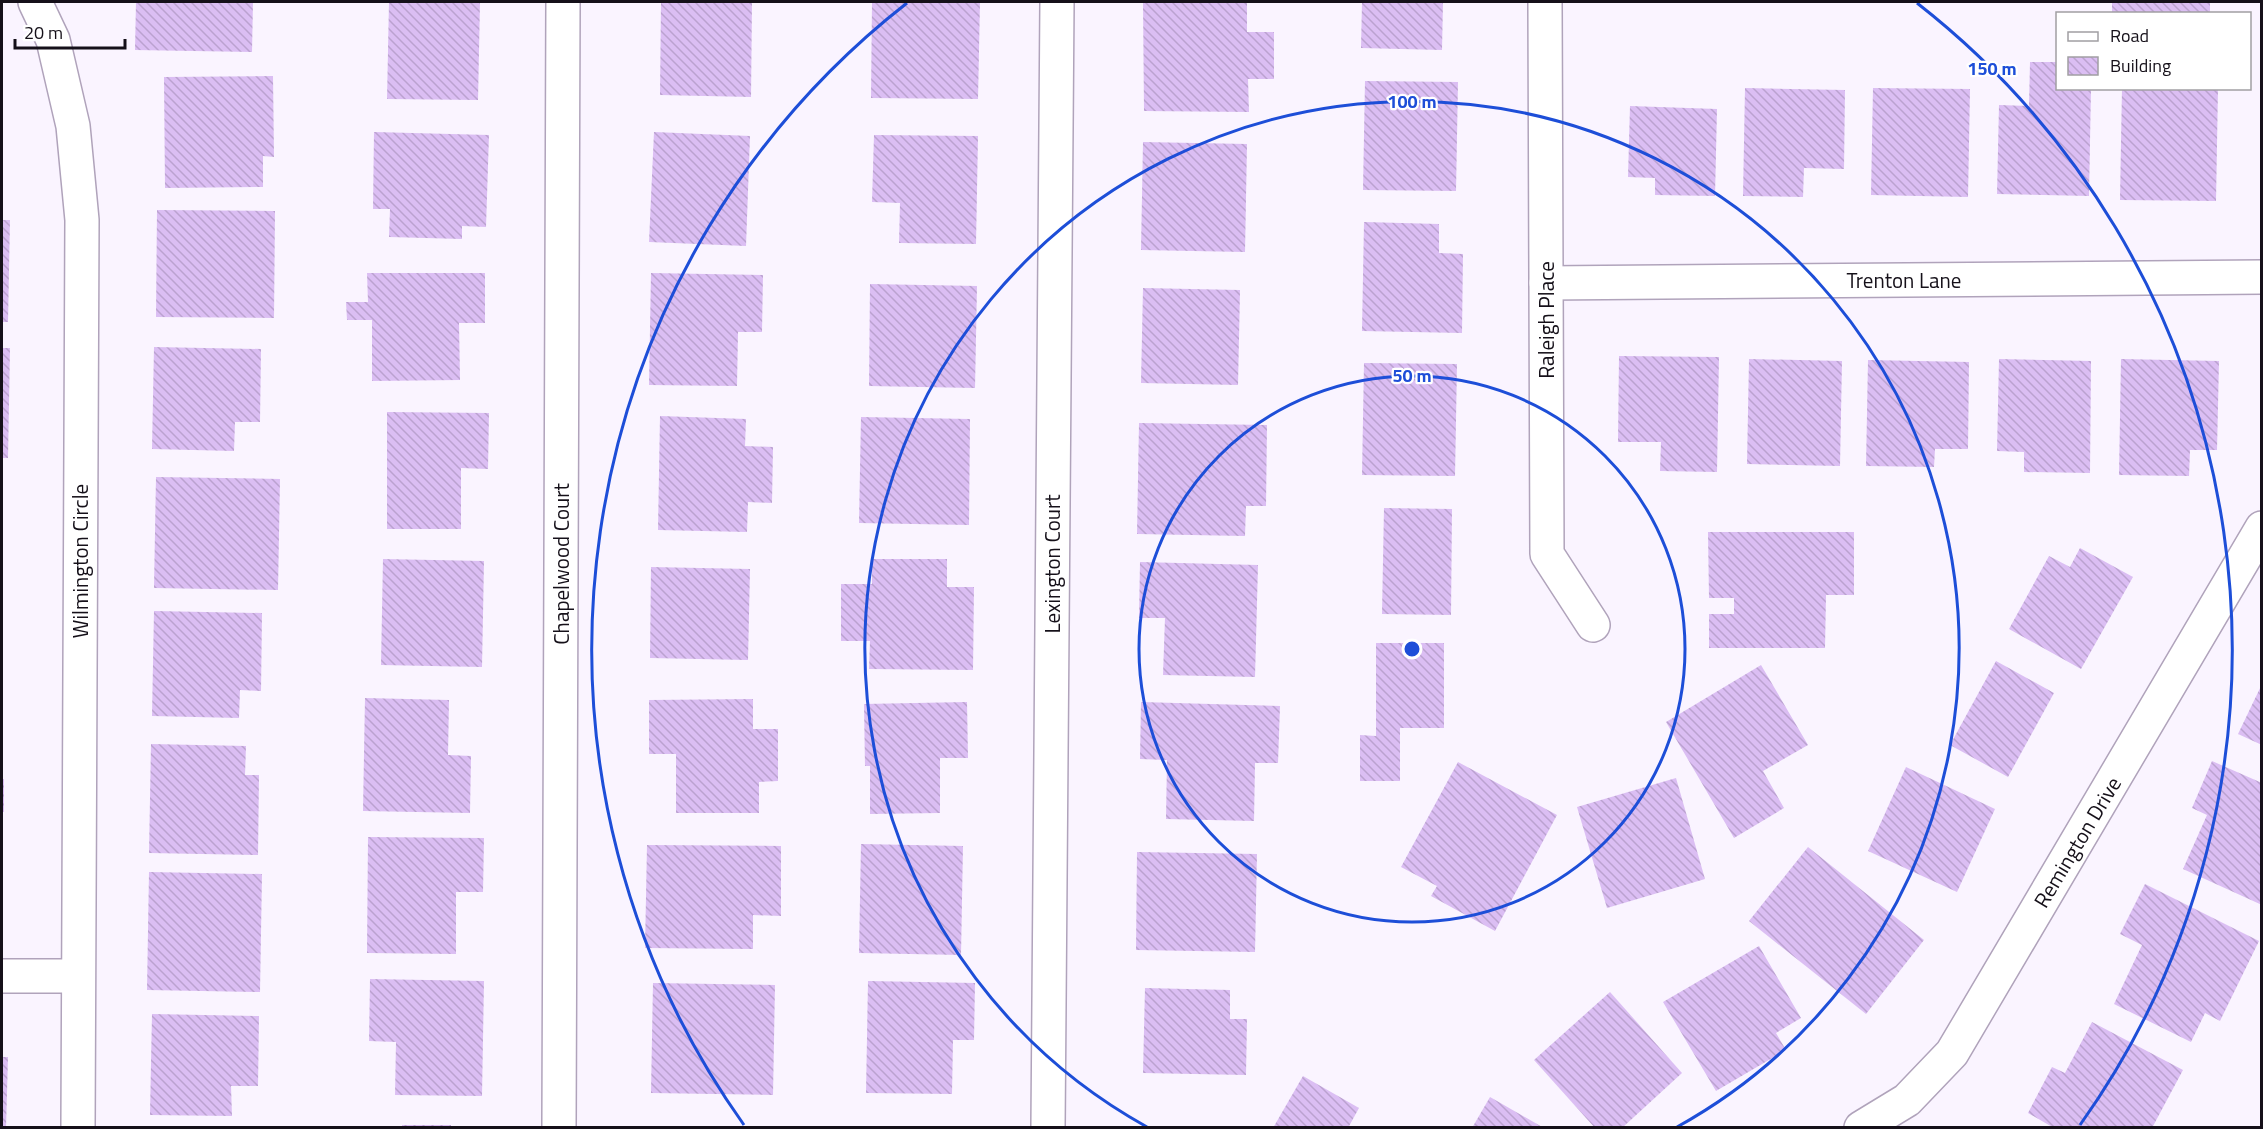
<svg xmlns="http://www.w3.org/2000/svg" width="2263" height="1129" font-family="'Titillium Web',sans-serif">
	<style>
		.building { fill: url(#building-back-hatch) }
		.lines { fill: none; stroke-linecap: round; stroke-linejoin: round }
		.minor-casing { stroke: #b0a3bb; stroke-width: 36 }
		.minor { stroke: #fff; stroke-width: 33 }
		.ring { fill: none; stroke: #1d4ed8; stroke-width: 3 }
		.labels { text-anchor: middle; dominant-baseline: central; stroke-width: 4.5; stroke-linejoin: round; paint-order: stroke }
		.street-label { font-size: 21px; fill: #151019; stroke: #fff }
		.centre { fill: #1d4ed8; stroke: #fff; stroke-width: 3 }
		.ring-label { font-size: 18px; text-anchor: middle; font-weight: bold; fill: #1d4ed8; stroke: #fff; stroke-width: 4.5; stroke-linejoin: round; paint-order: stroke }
	</style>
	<defs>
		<pattern id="building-back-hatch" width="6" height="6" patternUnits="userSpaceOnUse" patternTransform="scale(1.5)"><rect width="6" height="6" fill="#dbbef3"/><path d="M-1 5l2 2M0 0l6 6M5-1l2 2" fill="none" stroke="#bba2d0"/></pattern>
	</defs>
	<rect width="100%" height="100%" fill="#faf4ff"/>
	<!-- building -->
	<g class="building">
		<polygon points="136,2 253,2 252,52 135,50"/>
		<polygon points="389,2 480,2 478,100 387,99"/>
		<polygon points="661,2 752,2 751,97 660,95"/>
		<polygon points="872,2 980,2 978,99 871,98"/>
		<polygon points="1143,2 1247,2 1247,32 1274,32 1274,79 1248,79 1249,112 1144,111"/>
		<polygon points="1362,2 1443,2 1442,50 1361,48"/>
		<rect x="2112" y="2" width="98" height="12"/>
		<polygon points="2030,62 2058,62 2058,88 2091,88 2089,196 1997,194 1999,105 2029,106"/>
		<polygon points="273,76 274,157 263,156 263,187 165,188 164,77"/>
		<polygon points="1365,81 1458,82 1456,191 1363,190"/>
		<polygon points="1745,88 1845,90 1844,169 1804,168 1803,197 1743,196"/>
		<polygon points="1873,88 1970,89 1968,197 1871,195"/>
		<polygon points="2122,88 2218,88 2216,201 2120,200"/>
		<polygon points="1630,106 1717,109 1715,196 1655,195 1655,178 1628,177"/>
		<polygon points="374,132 489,135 486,227 462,226 462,239 389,237 390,209 373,209"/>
		<polygon points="654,132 750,136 746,246 649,242"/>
		<polygon points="874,135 978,136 976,244 899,243 900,203 872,202"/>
		<polygon points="1143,142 1247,144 1245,252 1141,250"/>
		<polygon points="157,210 275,211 274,318 156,317"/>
		<polygon points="2,220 10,220 8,322 2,322"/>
		<polygon points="1364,222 1439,224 1439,253 1463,254 1462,333 1362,331"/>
		<polygon points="367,273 485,273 485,323 459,323 460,380 372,381 372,320 347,320 346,302 368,302"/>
		<polygon points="651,273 763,275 762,332 738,332 737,386 649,385"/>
		<polygon points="870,284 977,286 975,388 869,386"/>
		<polygon points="1143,288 1240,290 1238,385 1141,383"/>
		<polygon points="154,347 261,349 260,422 235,422 234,451 152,449"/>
		<polygon points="2,348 10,348 8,458 2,458"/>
		<polygon points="1619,356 1719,357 1717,472 1660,471 1661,442 1618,442"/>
		<polygon points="1749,359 1842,361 1840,466 1747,464"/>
		<polygon points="1999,359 2091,361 2090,473 2024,472 2024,452 1997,451"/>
		<polygon points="2121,359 2219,361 2217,450 2190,450 2189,476 2119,475"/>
		<polygon points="1868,360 1969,362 1968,449 1935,449 1934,467 1866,466"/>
		<polygon points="1364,363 1457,364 1455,476 1362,475"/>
		<polygon points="387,412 489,413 488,469 461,468 461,529 387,529"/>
		<polygon points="660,416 746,419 745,446 773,447 772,503 748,502 747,532 658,530"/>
		<polygon points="861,417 970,419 969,525 859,523"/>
		<polygon points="1139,423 1267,425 1266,506 1246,506 1245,536 1137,534"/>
		<polygon points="156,477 280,479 278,590 154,588"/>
		<polygon points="1384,508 1452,509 1451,615 1382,614"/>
		<polygon points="1708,532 1854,532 1854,595 1826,595 1825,648 1709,648 1709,614 1734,614 1734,598 1709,598"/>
		<polygon points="2080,548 2133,577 2081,669 2009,629 2049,556 2070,567"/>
		<polygon points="383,559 484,561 482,667 381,665"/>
		<polygon points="872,559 947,559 947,587 974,587 973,670 869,669 870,641 841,641 841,584 872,584"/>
		<polygon points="1140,562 1258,565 1255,677 1163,675 1165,618 1139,618"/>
		<polygon points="651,567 750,569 748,660 650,658"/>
		<polygon points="154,611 262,613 261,691 240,690 239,718 152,716"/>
		<polygon points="1376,643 1444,643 1444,728 1400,728 1400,781 1360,781 1360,735 1376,736"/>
		<polygon points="1996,661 2054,693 2008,777 1950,745"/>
		<polygon points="1761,665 1808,745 1763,771 1784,808 1734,838 1666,722"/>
		<polygon points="2262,684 2262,745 2238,734"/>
		<polygon points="365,698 449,700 448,755 471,756 470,813 363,811"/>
		<polygon points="753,699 753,729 778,729 778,781 759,782 759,813 676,813 676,754 649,754 649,700"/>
		<polygon points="967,702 968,758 940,758 940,813 870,814 870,766 865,766 864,704"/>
		<polygon points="1141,702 1280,706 1278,763 1255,763 1254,821 1166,819 1167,760 1140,759"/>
		<polygon points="151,744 246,746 245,775 259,775 258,855 149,853"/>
		<polygon points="2212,761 2262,783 2262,905 2183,869 2207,815 2192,808"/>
		<polygon points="1458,762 1557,815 1495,931 1431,896 1437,886 1401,867"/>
		<polygon points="1906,767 1995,809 1957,892 1868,851"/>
		<polygon points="1676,778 1705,879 1607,908 1577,807"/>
		<rect x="2" y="779" width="2" height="33"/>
		<polygon points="368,837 484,838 483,892 456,892 456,954 367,953"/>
		<polygon points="861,844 963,846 961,955 859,953"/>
		<polygon points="647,845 781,846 781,916 753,915 753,949 645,948"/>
		<polygon points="1808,847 1924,940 1866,1014 1749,921"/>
		<polygon points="1137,852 1257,854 1255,952 1136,950"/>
		<polygon points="149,872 262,874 260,992 147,990"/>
		<polygon points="2145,884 2259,941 2220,1021 2205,1013 2191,1042 2114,1004 2142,945 2120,934"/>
		<polygon points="1759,946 1801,1018 1776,1033 1786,1050 1716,1091 1663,1002"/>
		<polygon points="370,979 484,981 482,1096 395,1095 396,1042 369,1041"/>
		<polygon points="868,981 975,983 974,1040 953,1040 952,1094 866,1093"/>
		<polygon points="653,983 775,985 773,1095 651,1093"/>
		<polygon points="1145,988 1230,990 1230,1019 1247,1019 1246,1075 1143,1073"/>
		<polygon points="1610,992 1682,1073 1622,1128 1595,1128 1534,1060"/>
		<polygon points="152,1014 259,1016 258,1086 231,1086 232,1116 150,1115"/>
		<polygon points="2092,1022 2183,1070 2152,1128 2054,1128 2028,1113 2052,1067 2065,1073"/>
		<polygon points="2,1057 8,1057 6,1128 2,1128"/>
		<polygon points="1303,1076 1359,1108 1348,1128 1273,1128"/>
		<polygon points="1490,1097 1544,1128 1472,1128"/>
		<rect x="402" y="1125" width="49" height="3"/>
	</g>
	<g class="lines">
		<!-- minor casing -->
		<g class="minor-casing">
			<g id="minor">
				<polyline points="35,2 53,40 73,126 82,220 78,1128"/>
				<polyline points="1545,2 1547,554 1593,625"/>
				<polyline points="1546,283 2262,277"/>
				<polyline points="2,976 78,976"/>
				<polyline points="559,1128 563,2"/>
				<polyline points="1048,1128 1057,2"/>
				<polyline points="1861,1128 1907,1100 1952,1053 2262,528"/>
			</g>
		</g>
		<!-- minor -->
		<use href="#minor" class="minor"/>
	</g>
	<!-- distance rings -->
	<g class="ring">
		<circle cx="1412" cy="649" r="273"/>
		<path d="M1147 1127A547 547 0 1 1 1677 1127"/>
		<path d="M744 1125A820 820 0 0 1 907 3M1917 3A820 820 0 0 1 2080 1125"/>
	</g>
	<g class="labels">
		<!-- street labels -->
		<g class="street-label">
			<text x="1904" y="280">Trenton Lane</text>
			<text transform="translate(1546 320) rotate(-90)">Raleigh Place</text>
			<text transform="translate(80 561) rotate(-90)">Wilmington Circle</text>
			<text transform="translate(561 564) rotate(-90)">Chapelwood Court</text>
			<text transform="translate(1052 564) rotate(-90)">Lexington Court</text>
			<text transform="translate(2077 842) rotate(-59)">Remington Drive</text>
		</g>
	</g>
	<circle cx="1412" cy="649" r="9" class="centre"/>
	<g class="ring-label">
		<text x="1992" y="75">150 m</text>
		<text x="1412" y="108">100 m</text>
		<text x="1412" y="382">50 m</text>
	</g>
	<!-- border -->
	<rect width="2263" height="1129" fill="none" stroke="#151019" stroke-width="6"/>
	<!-- legend -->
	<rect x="2056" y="12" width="195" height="78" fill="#ffffff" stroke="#a19fa3" stroke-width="1.5"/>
	<rect x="2068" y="32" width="30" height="9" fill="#ffffff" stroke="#a19fa3" stroke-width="1.5"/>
	<text x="2110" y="42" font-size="18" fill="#151019">Road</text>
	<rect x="2068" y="57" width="30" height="18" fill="url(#building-back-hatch)" stroke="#a19fa3" stroke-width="1.5"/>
	<text x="2110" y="72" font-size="18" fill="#151019">Building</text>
	<!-- scale -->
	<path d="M15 39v9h110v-9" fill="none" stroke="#151019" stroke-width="3"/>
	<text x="24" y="39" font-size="18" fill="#151019" stroke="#ffffff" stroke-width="4.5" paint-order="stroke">20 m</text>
</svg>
